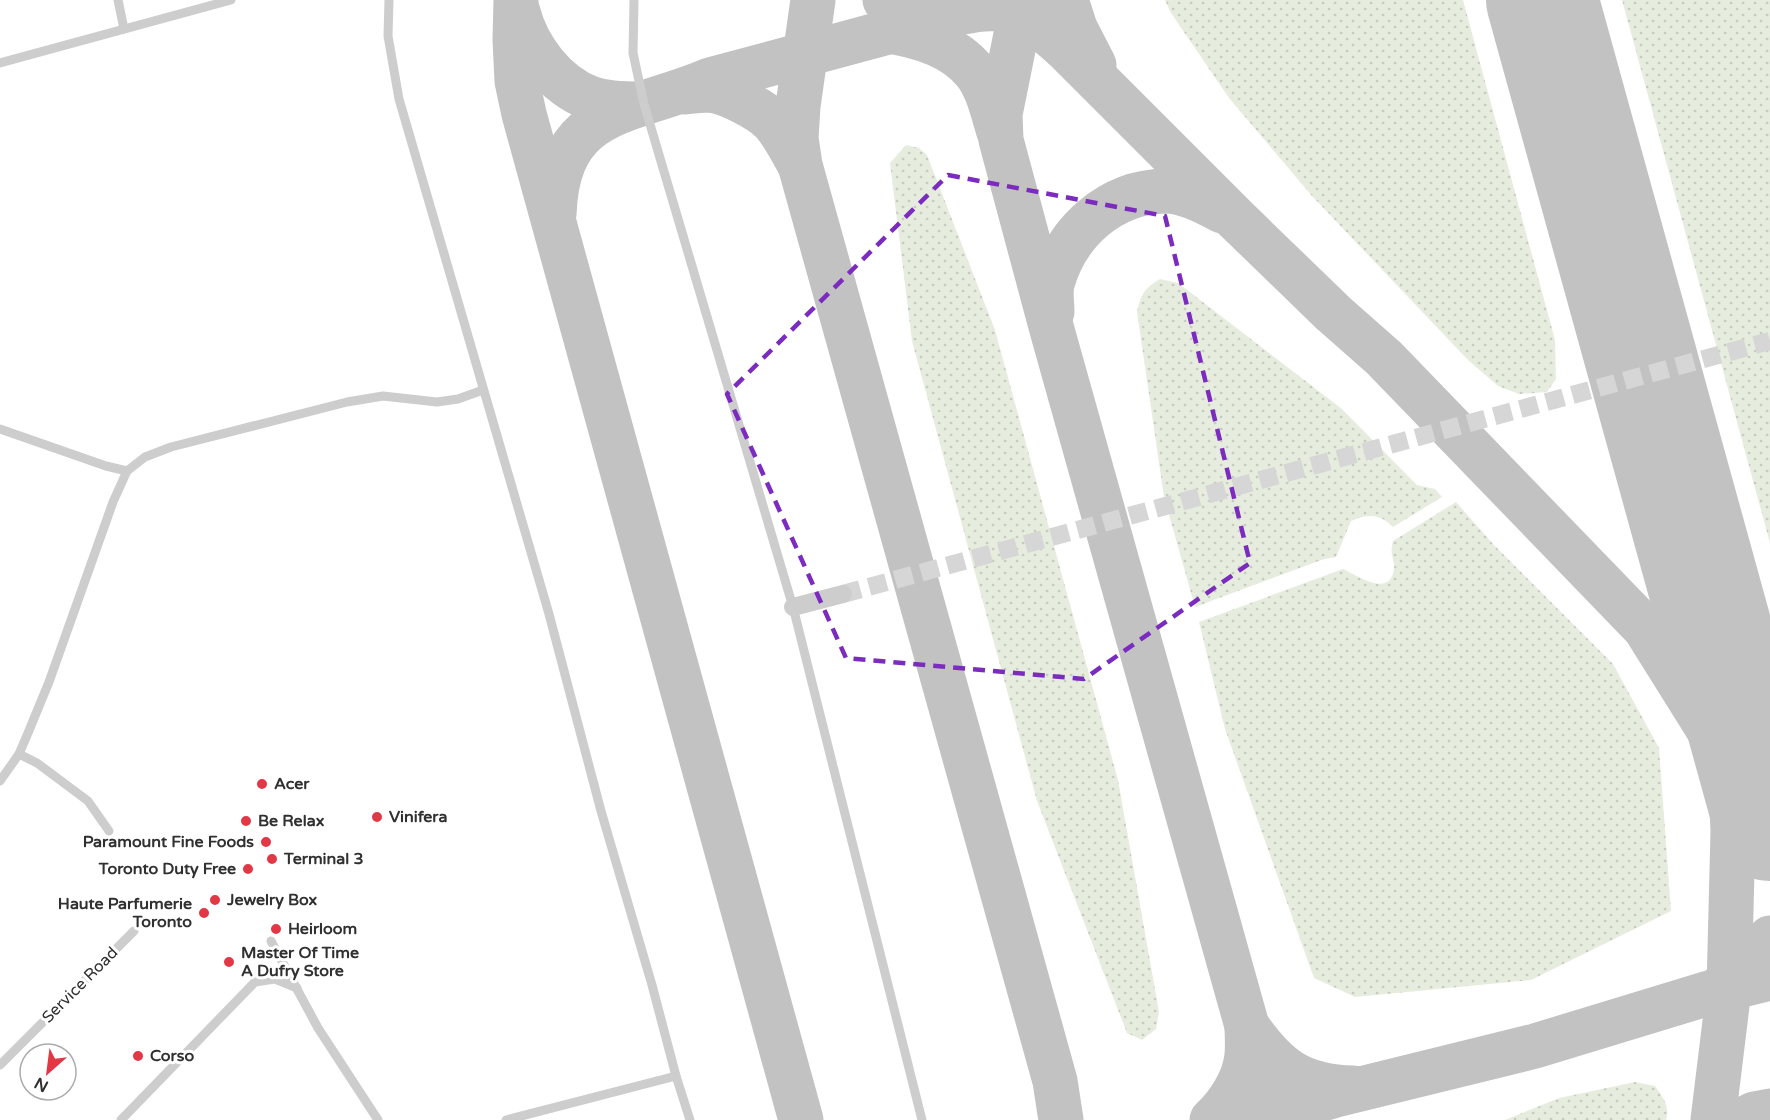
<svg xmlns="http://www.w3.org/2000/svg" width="1770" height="1120" font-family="'Varela Round',sans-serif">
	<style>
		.grass { fill: url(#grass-dots) }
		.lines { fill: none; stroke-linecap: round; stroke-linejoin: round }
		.taxiway { stroke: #c2c2c2; stroke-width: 45 }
		.runway { stroke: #c2c2c2; stroke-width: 112 }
		.minor-tunnel { stroke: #d6d6d6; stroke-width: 18; stroke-dasharray: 18 9; stroke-linecap: butt }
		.service { stroke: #cdcdcd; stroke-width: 9 }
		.minor { stroke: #cdcdcd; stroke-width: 18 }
		.marked { fill: none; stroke: #7b2cbf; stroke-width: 4.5; stroke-dasharray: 12 8; stroke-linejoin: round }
		.poi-dot { fill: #e23745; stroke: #fff; stroke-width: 2 }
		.labels { text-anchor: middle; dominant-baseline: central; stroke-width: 6; stroke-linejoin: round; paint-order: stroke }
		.poi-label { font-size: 16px; font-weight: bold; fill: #303030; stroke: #fff; text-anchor: start }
		.street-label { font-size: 16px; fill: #303030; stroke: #fff }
	</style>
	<defs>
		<pattern id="grass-dots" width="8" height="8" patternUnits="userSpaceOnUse" patternTransform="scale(1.5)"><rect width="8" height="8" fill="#e6edde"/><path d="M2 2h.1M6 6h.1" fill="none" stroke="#c6ccbf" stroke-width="1.8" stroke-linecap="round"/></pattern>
	</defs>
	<rect width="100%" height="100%" fill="#fff"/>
	<!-- grass -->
	<g class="grass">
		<polygon points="1165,0 1463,0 1555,340 1556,379 1547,392 1519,394 1498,386 1468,360 1312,196 1229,98 1171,13"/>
		<polygon points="1622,0 1770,0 1770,543"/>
		<polygon points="906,145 919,148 927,155 995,330 1118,780 1159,1012 1156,1029 1142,1040 1127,1033 1037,801 912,341 890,163"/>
		<path d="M1160,279L1178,283L1342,409L1417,485L1435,489L1442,497L1393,527C1379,513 1368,514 1351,521L1336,557L1324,559L1195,607L1164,497L1137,312C1141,294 1144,289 1160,279Z"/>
		<path d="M1456,502L1494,545L1613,664L1659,748L1671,911L1531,980L1355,997L1314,978L1225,729L1199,622L1343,569C1356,575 1390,599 1394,569C1395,559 1389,555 1393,541Z"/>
		<path d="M1635,1082L1655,1086C1663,1097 1670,1107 1666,1120H1505L1559,1098Z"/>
	</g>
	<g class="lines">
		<!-- taxiway -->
		<g class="taxiway">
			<polyline points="516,0 515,40 517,81 524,114 801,1120"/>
			<polyline points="813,0 798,106 796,138 800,165 1055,1081 1061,1120"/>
			<path d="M885,0C892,5 899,7 906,10C912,12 918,15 924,16C949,19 972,6 997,9C1026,13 1048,32 1068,51L1237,220L1333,313L1384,358L1645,628L1730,764L1770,842"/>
			<polyline points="1023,0 1000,114 1001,140 1052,330 1247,1026 1269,1120"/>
			<polyline points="1066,0 1075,28 1094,65"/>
			<path d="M518,12C527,48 555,85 590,98C606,104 625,104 641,104"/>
			<path d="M889,31C921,37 953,45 975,72C988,88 993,113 999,132"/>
			<path d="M685,92C693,91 701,90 709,90C726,91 760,109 772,121C784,134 791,150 800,165"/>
			<path d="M554,214C558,106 630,114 710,80L940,18"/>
			<path d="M1052,312C1052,303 1050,293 1052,284C1066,232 1110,192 1165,191C1185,191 1206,202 1222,211"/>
			<polyline points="1649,387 1716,668 1730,764 1733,831 1729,989 1713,1120"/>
			<polyline points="1721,987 1758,959 1770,938"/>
			<path d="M1212,1120C1229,1104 1245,1079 1247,1055C1248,1045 1247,1035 1247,1026C1276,1068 1300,1087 1353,1088"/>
			<polyline points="1251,1120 1336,1095 1535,1046 1709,993 1770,978"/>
			<polyline points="1742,1120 1754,1114 1770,1111"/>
		</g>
		<!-- runway -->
		<polyline class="runway" points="1542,0 1770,825"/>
		<!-- minor-tunnel -->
		<polyline class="minor-tunnel" points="843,594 1770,341"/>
		<!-- service -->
		<g class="service">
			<polyline points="118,0 124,29"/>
			<polyline points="389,0 388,36 399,99 549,614 601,811 652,985 676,1076 690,1120"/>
			<polyline points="634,0 633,53 644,104 793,607 922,1120"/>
			<polyline points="0,63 231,0"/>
			<polyline points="0,429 106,466 127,471"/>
			<polyline points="19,754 37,763 88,801 109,831"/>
			<polyline points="0,781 19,754 28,733 49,682 113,502 127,471 145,457 171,447 347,402 383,396 437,402 458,399 483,390"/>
			<polyline points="271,941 318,1028 378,1120"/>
			<polyline points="0,1065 134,931"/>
			<polyline points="121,1120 255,982 275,979 297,988"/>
			<polyline points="506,1120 676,1076"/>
		</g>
		<!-- minor -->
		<polyline class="minor" points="793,607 843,594"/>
	</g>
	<!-- marked area -->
	<path class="marked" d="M948,175L1165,216L1250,563L1084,679L846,658L727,394Z"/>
	<!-- markers -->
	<g class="poi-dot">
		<circle cx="262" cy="784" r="6"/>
		<circle cx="377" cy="817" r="6"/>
		<circle cx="246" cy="821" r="6"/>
		<circle cx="266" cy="842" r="6"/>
		<circle cx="272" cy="859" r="6"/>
		<circle cx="248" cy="869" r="6"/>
		<circle cx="215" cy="900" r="6"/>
		<circle cx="204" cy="913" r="6"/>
		<circle cx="276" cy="929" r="6"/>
		<circle cx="229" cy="962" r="6"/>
		<circle cx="138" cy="1056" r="6"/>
	</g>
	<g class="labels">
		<!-- poi labels -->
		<g class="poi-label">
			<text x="274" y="784">Acer</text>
			<text x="389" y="817">Vinifera</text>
			<text x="258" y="821">Be Relax</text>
			<text x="254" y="842" text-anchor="end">Paramount Fine Foods</text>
			<text x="284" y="859">Terminal 3</text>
			<text x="236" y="869" text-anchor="end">Toronto Duty Free</text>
			<text x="227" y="900">Jewelry Box</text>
			<text x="192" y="904" text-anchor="end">Haute Parfumerie<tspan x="192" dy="18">Toronto</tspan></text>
			<text x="288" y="929">Heirloom</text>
			<text x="241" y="953">Master Of Time<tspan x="241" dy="18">A Dufry Store</tspan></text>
			<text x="150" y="1056">Corso</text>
		</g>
		<!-- street labels -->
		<g class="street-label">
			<text transform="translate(80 985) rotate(-45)">Service Road</text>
		</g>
	</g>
	<!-- north arrow -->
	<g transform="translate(48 1072) rotate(208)"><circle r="28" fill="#ffffff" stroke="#acacac" stroke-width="1.5"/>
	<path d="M0-4.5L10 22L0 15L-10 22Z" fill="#e23745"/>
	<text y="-9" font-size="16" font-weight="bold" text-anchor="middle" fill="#303030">N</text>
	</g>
</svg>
